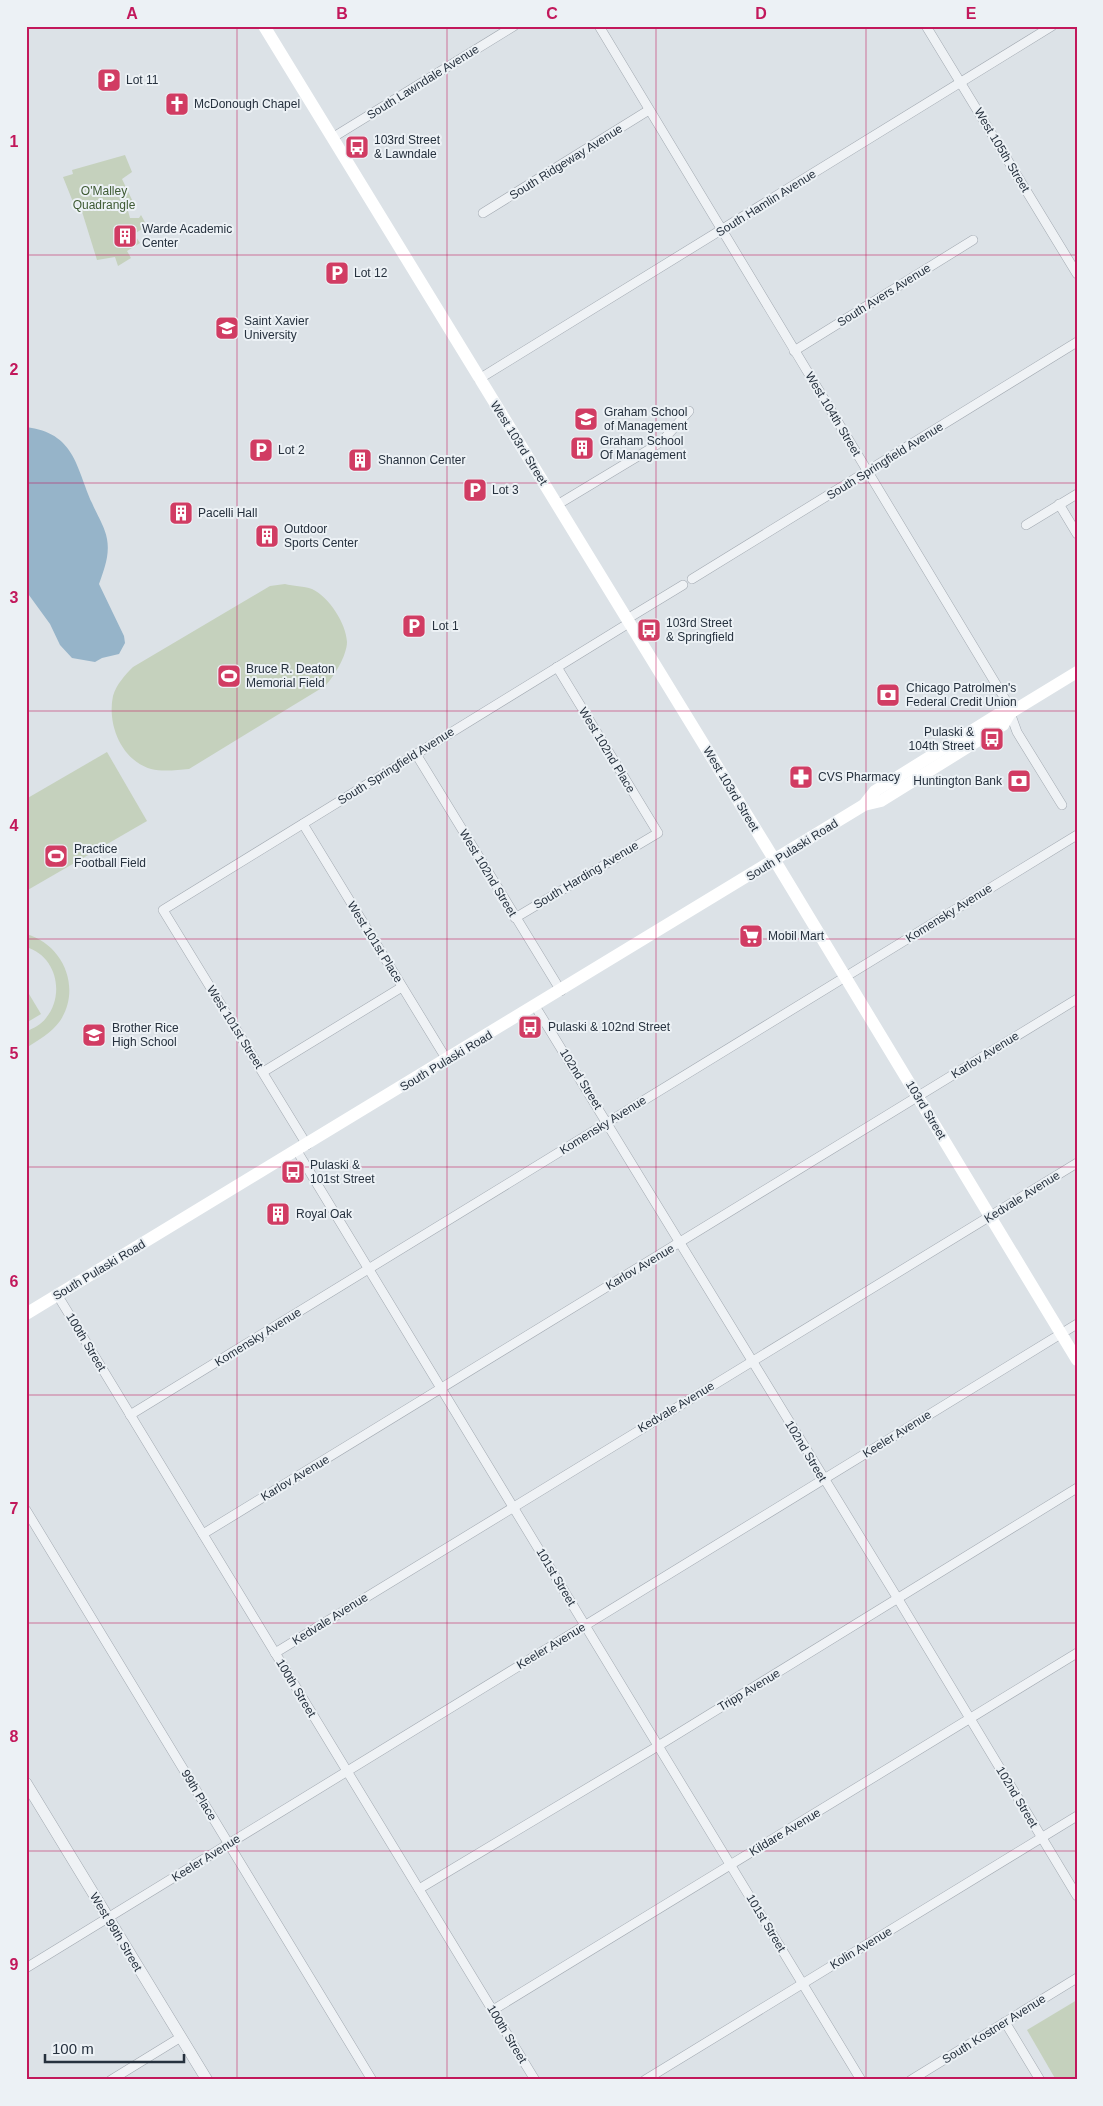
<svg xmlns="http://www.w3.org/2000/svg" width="1103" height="2106" font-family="Arial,sans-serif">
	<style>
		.green { fill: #c5d1bd }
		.water { fill: #96b4c9 }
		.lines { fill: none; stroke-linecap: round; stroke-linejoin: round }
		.minor-casing { stroke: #a2a9b1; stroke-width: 10 }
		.tertiary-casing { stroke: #a2a9b1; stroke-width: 12 }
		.minor { stroke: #eff2f5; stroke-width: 9 }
		.tertiary { stroke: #eff2f5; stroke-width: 11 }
		.secondary { stroke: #fff; stroke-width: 12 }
		.grid { fill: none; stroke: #c2185b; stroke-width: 1; stroke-opacity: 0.55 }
		.labels { text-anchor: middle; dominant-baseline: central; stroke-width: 4; stroke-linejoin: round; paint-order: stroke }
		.poi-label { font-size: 12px; fill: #26313e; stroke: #ecf1f5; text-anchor: start }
		.street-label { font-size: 12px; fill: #26313e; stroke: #ecf1f5 }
		.park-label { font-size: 12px; fill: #3e5a33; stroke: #ecf1f5 }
		.neatline { fill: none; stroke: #c2185b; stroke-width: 2 }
		.grid-label { font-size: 16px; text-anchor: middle; font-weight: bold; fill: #c2185b }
	</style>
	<rect width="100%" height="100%" fill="#dce2e7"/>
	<!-- green -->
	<g class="green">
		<polygon points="125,155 132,172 122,179 134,204 127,207 130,218 139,218 141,215 147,226 134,234 140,243 127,251 131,258 118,266 115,257 97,260 79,202 73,202 63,177 73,174 72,170"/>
		<path d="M285,584C293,586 304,586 312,589C329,597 346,623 347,642C347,655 334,677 325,686L189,769C177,770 163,772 151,769C121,760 107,724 113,696C116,685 125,675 133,667L270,586Z"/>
		<polygon points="107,752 147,821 26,891 26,799"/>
		<path d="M26,934C63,944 82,988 60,1021C51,1033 39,1040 26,1048V1032C33,1028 41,1025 46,1018C65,995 57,956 26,947Z"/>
		<polygon points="26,989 41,1014 26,1023"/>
		<polygon points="1077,2000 1077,2080 1056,2080 1027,2030"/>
	</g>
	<!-- water -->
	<path class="water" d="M26,427C75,433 76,467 92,503C97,515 105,527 107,539C110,555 104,570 99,584L124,636L125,643L119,654L102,658L95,662L72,658L60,645L50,624L26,591Z"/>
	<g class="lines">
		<!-- minor casing -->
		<g class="minor-casing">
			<g id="minor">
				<polyline points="599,26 1005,699 1017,732 1062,805"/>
				<polyline points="926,26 1077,274"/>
				<polyline points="332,138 514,26"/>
				<polyline points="483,213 649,110"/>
				<polyline points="794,351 973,240"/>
				<polyline points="479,379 1052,26"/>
				<polyline points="1059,504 1077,534"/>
				<polyline points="557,505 650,449 663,440 689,411"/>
				<polyline points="1026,525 1077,494"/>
				<polyline points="692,579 1077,342"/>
				<polyline points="627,619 683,585"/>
				<polyline points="416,754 561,991"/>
				<polyline points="303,824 447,1060"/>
				<polyline points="515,918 658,833 557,667"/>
				<polyline points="535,1006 898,1599 1077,1896"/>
				<polyline points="263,1072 402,987"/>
				<polyline points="307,1145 163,910 629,623"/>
				<polyline points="297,1151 861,2080"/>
				<polyline points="58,1296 535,2080"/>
				<polyline points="130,1415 1077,835"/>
				<polyline points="26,1510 372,2080"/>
				<polyline points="203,1534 1077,999"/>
				<polyline points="275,1653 1077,1163"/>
				<polyline points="419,1889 658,1746 1077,1488"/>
				<polyline points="26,1968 1077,1324"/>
				<polyline points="493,2010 1077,1653"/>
				<polyline points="1005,2022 1040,2080"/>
				<polyline points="111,2080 181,2037"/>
				<polyline points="645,2080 1077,1816"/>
				<polyline points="911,2080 1077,1978"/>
			</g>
		</g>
		<!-- tertiary casing -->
		<g class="tertiary-casing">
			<polyline id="tertiary" points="26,1783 207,2080"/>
		</g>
		<!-- minor -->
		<use href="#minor" class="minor"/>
		<!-- tertiary -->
		<use href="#tertiary" class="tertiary"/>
		<!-- secondary -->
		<g class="secondary">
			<polyline points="264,26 766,846 1077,1360"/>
			<polyline points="864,805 875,791 997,715 1010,713 1077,672"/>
			<polyline points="26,1314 864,805 881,801 1003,725 1010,713"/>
		</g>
	</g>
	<!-- grid -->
	<path class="grid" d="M237,26V2080M447,26V2080M656,26V2080M866,26V2080M26,255H1077M26,483H1077M26,711H1077M26,939H1077M26,1167H1077M26,1395H1077M26,1623H1077M26,1851H1077"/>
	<!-- icons -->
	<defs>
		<g id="parking-square" transform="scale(1.25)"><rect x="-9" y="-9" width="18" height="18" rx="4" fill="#d13c63" stroke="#ecf1f5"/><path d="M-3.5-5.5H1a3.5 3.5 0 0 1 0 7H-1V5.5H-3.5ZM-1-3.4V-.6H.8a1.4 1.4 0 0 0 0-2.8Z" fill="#fff"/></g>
		<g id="church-square" transform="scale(1.25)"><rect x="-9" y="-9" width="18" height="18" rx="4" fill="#d13c63" stroke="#ecf1f5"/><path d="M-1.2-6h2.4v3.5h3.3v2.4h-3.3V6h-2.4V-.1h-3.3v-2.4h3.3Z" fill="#fff"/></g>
		<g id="bus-square" transform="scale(1.25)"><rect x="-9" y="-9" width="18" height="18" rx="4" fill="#d13c63" stroke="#ecf1f5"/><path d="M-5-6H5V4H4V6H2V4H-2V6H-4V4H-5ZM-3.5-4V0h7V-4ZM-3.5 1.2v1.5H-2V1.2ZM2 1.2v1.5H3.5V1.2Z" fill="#fff"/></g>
		<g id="building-square" transform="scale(1.25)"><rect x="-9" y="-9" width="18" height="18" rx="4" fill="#d13c63" stroke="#ecf1f5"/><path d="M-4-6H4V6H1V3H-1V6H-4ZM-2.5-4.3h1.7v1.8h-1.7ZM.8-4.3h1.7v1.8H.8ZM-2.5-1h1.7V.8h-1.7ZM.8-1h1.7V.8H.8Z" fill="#fff"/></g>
		<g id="university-square" transform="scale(1.25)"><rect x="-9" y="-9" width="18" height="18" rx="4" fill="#d13c63" stroke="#ecf1f5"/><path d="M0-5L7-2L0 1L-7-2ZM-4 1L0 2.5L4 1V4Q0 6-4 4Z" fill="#fff"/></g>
		<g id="stadium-square" transform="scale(1.25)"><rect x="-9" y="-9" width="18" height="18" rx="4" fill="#d13c63" stroke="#ecf1f5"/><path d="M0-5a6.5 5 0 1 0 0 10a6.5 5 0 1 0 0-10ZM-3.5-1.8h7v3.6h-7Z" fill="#fff"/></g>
		<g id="bank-square" transform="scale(1.25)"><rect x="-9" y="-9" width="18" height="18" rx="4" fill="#d13c63" stroke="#ecf1f5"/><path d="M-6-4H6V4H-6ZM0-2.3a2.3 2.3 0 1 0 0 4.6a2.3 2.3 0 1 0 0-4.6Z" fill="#fff"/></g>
		<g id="pharmacy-square" transform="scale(1.25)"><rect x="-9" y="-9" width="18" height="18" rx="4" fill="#d13c63" stroke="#ecf1f5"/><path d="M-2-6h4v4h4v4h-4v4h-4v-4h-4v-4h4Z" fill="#fff"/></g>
		<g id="supermarket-square" transform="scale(1.25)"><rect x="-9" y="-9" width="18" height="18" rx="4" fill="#d13c63" stroke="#ecf1f5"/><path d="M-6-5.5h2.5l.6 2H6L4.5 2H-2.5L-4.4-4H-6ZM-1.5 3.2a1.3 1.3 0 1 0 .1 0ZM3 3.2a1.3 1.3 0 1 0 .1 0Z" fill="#fff"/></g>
		<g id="school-square" transform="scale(1.25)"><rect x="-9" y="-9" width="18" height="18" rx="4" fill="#d13c63" stroke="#ecf1f5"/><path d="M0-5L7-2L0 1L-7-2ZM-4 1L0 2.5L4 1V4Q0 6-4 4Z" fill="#fff"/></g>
	</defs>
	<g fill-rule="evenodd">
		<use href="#parking-square" x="109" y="80"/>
		<use href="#church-square" x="177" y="104"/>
		<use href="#bus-square" x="357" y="147"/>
		<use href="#building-square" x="125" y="236"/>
		<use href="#parking-square" x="337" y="273"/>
		<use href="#university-square" x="227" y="328"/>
		<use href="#university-square" x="586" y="419"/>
		<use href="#building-square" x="582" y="448"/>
		<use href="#parking-square" x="261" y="450"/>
		<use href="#building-square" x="360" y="460"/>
		<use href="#parking-square" x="475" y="490"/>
		<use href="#building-square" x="181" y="513"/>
		<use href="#building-square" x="267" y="536"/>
		<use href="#parking-square" x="414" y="626"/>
		<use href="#bus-square" x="649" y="630"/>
		<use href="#stadium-square" x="229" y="676"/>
		<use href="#bank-square" x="888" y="695"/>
		<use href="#bus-square" x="992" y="739"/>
		<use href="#pharmacy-square" x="801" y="777"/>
		<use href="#bank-square" x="1019" y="781"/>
		<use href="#stadium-square" x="56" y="856"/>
		<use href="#supermarket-square" x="751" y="936"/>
		<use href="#bus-square" x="530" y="1027"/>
		<use href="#school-square" x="94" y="1035"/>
		<use href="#bus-square" x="293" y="1172"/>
		<use href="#building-square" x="278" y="1214"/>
	</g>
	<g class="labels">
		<!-- poi labels -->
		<g class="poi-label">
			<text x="126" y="80">Lot 11</text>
			<text x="194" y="104">McDonough Chapel</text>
			<text x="374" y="140">103rd Street<tspan x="374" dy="14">&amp; Lawndale</tspan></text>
			<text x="142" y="229">Warde Academic<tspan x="142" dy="14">Center</tspan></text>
			<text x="354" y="273">Lot 12</text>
			<text x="244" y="321">Saint Xavier<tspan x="244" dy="14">University</tspan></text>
			<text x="604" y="412">Graham School<tspan x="604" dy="14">of Management</tspan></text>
			<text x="600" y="441">Graham School<tspan x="600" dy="14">Of Management</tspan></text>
			<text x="278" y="450">Lot 2</text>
			<text x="378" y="460">Shannon Center</text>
			<text x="492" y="490">Lot 3</text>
			<text x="198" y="513">Pacelli Hall</text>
			<text x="284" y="529">Outdoor<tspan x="284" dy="14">Sports Center</tspan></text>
			<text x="666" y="623">103rd Street<tspan x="666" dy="14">&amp; Springfield</tspan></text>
			<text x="432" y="626">Lot 1</text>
			<text x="246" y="669">Bruce R. Deaton<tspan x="246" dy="14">Memorial Field</tspan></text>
			<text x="906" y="688">Chicago Patrolmen's<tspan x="906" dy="14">Federal Credit Union</tspan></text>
			<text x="974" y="732" text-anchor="end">Pulaski &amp;<tspan x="974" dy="14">104th Street</tspan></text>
			<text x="818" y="777">CVS Pharmacy</text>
			<text x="1002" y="781" text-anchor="end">Huntington Bank</text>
			<text x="74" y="849">Practice<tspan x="74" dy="14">Football Field</tspan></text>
			<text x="768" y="936">Mobil Mart</text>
			<text x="548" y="1027">Pulaski &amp; 102nd Street</text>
			<text x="112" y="1028">Brother Rice<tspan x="112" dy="14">High School</tspan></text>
			<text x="310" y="1165">Pulaski &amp;<tspan x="310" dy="14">101st Street</tspan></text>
			<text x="296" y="1214">Royal Oak</text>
		</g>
		<!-- street labels -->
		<g class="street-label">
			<text transform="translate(423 82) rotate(-32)">South Lawndale Avenue</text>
			<text transform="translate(1002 150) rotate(59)">West 105th Street</text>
			<text transform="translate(566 162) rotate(-32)">South Ridgeway Avenue</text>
			<text transform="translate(766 203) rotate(-32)">South Hamlin Avenue</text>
			<text transform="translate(884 295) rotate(-32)">South Avers Avenue</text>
			<text transform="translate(833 414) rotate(59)">West 104th Street</text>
			<text transform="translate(519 443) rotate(58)">West 103rd Street</text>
			<text transform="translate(885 461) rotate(-32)">South Springfield Avenue</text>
			<text transform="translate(607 750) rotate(59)">West 102nd Place</text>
			<text transform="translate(396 766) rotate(-32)">South Springfield Avenue</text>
			<text transform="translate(731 789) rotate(59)">West 103rd Street</text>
			<text transform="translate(792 850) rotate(-32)">South Pulaski Road</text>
			<text transform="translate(488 873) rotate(59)">West 102nd Street</text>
			<text transform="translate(586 875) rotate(-31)">South Harding Avenue</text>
			<text transform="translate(949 913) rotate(-32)">Komensky Avenue</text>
			<text transform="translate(375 942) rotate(58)">West 101st Place</text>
			<text transform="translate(235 1027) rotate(58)">West 101st Street</text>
			<text transform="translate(985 1055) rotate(-32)">Karlov Avenue</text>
			<text transform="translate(446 1061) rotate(-31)">South Pulaski Road</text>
			<text transform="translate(581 1079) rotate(58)">102nd Street</text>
			<text transform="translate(926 1110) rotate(59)">103rd Street</text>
			<text transform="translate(603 1125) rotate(-32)">Komensky Avenue</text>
			<text transform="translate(1022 1197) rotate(-32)">Kedvale Avenue</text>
			<text transform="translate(640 1267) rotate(-31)">Karlov Avenue</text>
			<text transform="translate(99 1270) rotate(-31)">South Pulaski Road</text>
			<text transform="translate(258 1337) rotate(-32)">Komensky Avenue</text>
			<text transform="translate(86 1342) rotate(59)">100th Street</text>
			<text transform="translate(676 1407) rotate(-31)">Kedvale Avenue</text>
			<text transform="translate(897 1434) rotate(-32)">Keeler Avenue</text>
			<text transform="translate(806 1451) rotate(59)">102nd Street</text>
			<text transform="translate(295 1478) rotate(-31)">Karlov Avenue</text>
			<text transform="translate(556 1577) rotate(59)">101st Street</text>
			<text transform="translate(330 1619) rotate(-32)">Kedvale Avenue</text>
			<text transform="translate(551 1646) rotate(-31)">Keeler Avenue</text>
			<text transform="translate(296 1688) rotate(59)">100th Street</text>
			<text transform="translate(749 1690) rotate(-31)">Tripp Avenue</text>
			<text transform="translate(199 1795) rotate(59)">99th Place</text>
			<text transform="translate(1017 1797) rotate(59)">102nd Street</text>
			<text transform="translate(785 1832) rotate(-31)">Kildare Avenue</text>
			<text transform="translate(206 1858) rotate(-32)">Keeler Avenue</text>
			<text transform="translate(766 1923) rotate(59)">101st Street</text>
			<text transform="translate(116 1932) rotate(59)">West 99th Street</text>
			<text transform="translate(861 1948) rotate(-31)">Kolin Avenue</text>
			<text transform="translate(994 2029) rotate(-32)">South Kostner Avenue</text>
			<text transform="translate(507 2034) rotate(59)">100th Street</text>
		</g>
		<!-- park labels -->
		<g class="park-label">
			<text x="104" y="191">O'Malley<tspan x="104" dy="14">Quadrangle</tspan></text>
		</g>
	</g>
	<!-- border -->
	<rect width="1103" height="2106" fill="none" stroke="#ecf1f5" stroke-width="55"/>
	<!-- scale -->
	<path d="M45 2054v8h139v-8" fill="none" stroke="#26313e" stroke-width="2.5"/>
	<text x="52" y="2054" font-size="15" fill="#26313e" stroke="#ecf1f5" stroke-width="4" paint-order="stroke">100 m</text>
	<rect x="28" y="28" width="1048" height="2050" class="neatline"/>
	<g class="grid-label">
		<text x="132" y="19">A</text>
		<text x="342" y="19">B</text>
		<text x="552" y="19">C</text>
		<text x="761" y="19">D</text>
		<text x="971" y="19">E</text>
		<text x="14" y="147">1</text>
		<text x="14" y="375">2</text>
		<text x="14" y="603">3</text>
		<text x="14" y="831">4</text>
		<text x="14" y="1059">5</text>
		<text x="14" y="1287">6</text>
		<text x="14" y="1514">7</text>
		<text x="14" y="1742">8</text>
		<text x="14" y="1970">9</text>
	</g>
</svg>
